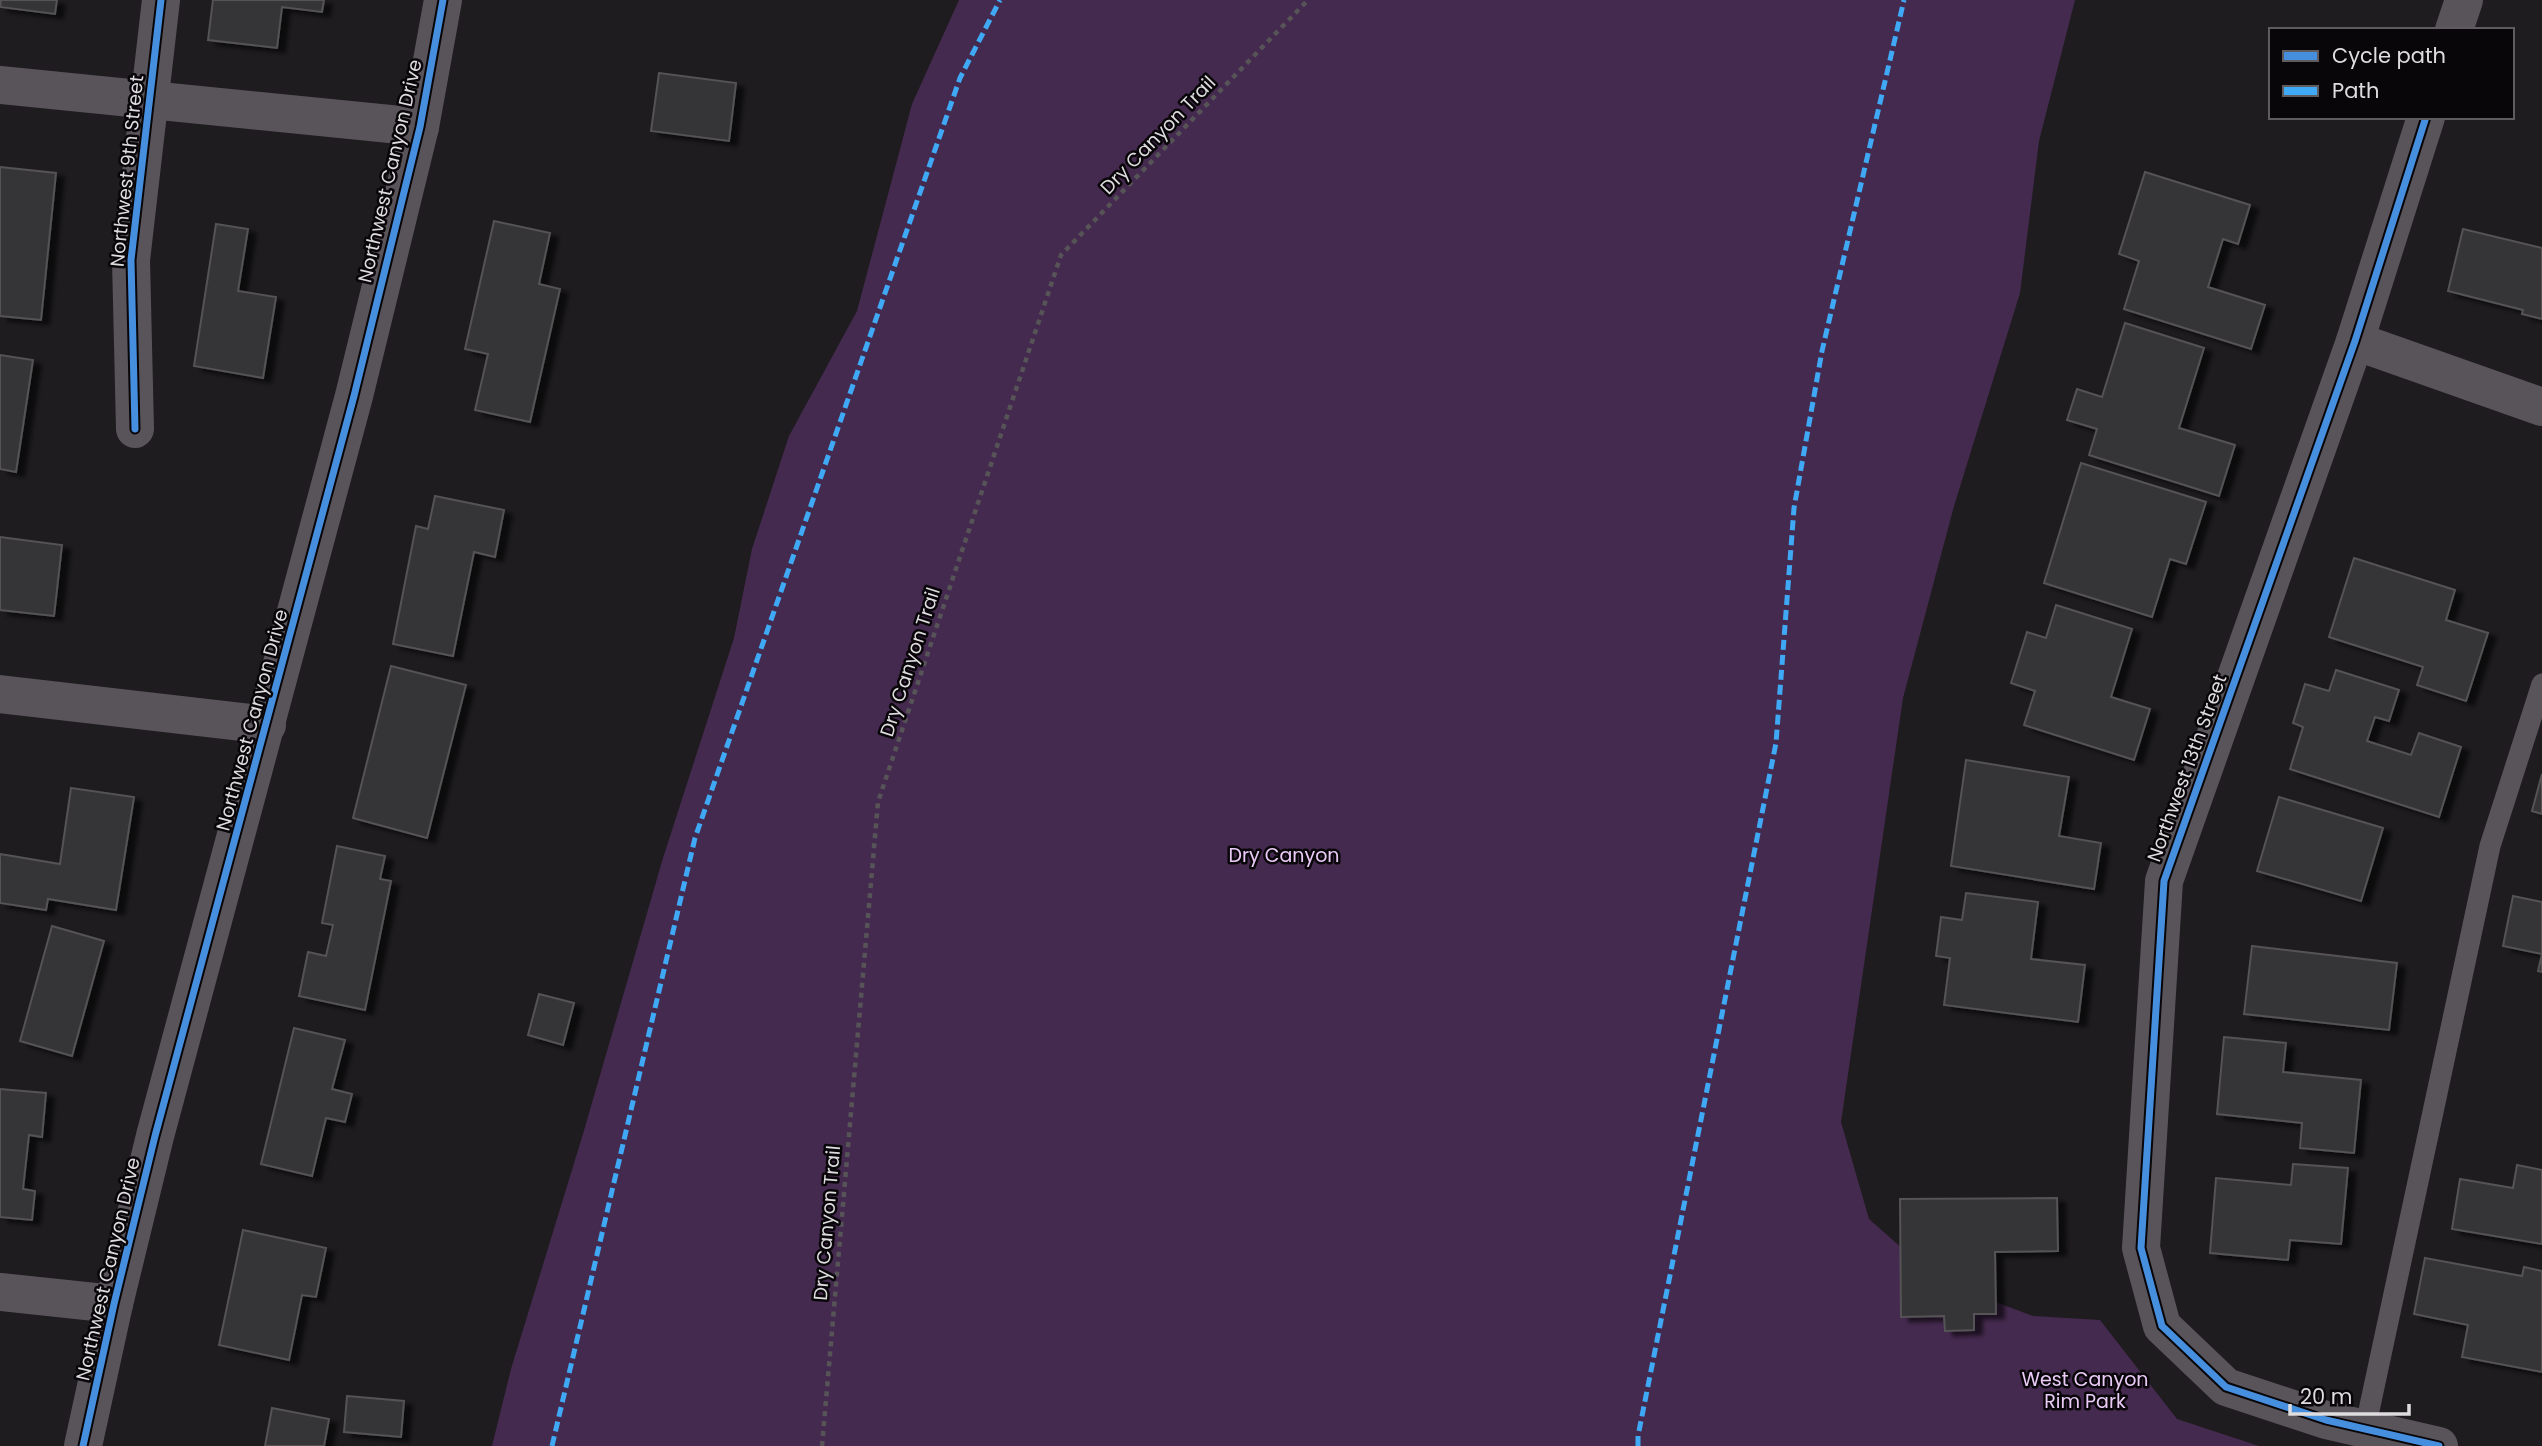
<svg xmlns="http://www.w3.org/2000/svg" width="2542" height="1446" font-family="Poppins,sans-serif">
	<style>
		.green { fill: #452a4f }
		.building { fill: #363537; stroke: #545254; stroke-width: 2; filter: url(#shadow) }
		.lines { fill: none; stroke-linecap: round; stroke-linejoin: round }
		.path { stroke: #575458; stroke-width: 4.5; stroke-dasharray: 5 5; stroke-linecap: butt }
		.service { stroke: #59545a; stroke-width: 21 }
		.minor { stroke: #59545a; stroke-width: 38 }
		.quiet { stroke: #3fa9f5; stroke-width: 5; stroke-dasharray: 10 5; stroke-linecap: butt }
		.cycleway-casing { stroke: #080608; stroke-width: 11 }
		.cycleway { stroke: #468fdf; stroke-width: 7 }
		.labels { text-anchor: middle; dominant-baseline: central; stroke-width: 5; stroke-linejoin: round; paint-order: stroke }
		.street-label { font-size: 19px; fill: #dedcdf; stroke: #080608 }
		.park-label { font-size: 19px; fill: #eacaf6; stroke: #080608 }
	</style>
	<defs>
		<filter id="shadow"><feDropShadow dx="8" dy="4.5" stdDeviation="2" flood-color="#0009"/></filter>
	</defs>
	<rect width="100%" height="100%" fill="#1e1c1f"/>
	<!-- green -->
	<polygon class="green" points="959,0 2075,0 2039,141 2020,293 1954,506 1903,698 1841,1122 1869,1219 1939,1281 2033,1316 2100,1320 2177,1419 2259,1446 492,1446 511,1369 583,1134 663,858 734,638 752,549 789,436 857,311 912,104"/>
	<!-- building -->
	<g class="building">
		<polygon points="1,0 57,0 55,14 0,7"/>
		<polygon points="213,0 324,0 322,12 282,7 277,48 208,40"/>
		<polygon points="659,73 736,83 729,141 651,131"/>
		<polygon points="0,167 56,173 41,320 0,316"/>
		<polygon points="2145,172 2250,205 2238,244 2223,239 2208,287 2265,305 2251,349 2124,309 2139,261 2119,254"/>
		<polygon points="494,221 550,233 539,284 560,289 530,422 475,410 488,354 465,349"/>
		<polygon points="216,224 248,229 238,291 276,297 263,378 194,366"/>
		<polygon points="2463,229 2542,248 2542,319 2522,314 2523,310 2448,291"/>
		<polygon points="2125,323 2204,348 2179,428 2235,445 2219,496 2089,455 2097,429 2067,420 2077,389 2102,397"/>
		<polygon points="0,355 33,360 16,472 0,469"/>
		<polygon points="2081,463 2206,502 2186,564 2170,559 2152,617 2044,583"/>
		<polygon points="435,496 504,510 495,557 474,552 453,656 393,644 416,526 428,529"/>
		<polygon points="0,537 62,545 54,616 0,610"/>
		<polygon points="2354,558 2455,590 2446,620 2488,633 2466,701 2417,685 2423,667 2329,637"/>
		<polygon points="2056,605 2132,629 2111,697 2150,709 2134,760 2024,725 2035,691 2011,683 2027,632 2046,638"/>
		<polygon points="391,666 466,685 427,838 353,818"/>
		<polygon points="2336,670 2399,690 2389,721 2375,717 2367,741 2411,755 2419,733 2461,747 2439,817 2290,769 2303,727 2293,723 2305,684 2329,691"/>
		<polygon points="1966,760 2069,777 2059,836 2101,843 2094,889 1951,866"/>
		<polygon points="2542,774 2542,814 2532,811"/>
		<polygon points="71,788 134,797 116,910 48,899 46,910 0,903 0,854 60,864"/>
		<polygon points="2279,797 2383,828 2361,901 2257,871"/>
		<polygon points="337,846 385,856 380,879 391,881 365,1010 299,996 308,952 326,956 333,925 322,923"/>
		<polygon points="1966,893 2038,902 2031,959 2085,965 2078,1022 1944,1005 1950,958 1936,956 1941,917 1962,920"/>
		<polygon points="2513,896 2542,902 2542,972 2538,971 2542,954 2503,946"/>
		<polygon points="52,926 104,941 72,1056 20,1041"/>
		<polygon points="2252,946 2397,963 2389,1030 2244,1014"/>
		<polygon points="539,994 574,1003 563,1045 528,1035"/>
		<polygon points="294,1028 345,1040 332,1089 352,1094 345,1122 326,1118 312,1176 261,1164"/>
		<polygon points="2224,1037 2286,1043 2283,1072 2361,1080 2354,1153 2300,1148 2302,1123 2217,1114"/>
		<polygon points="0,1089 46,1093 42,1137 29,1135 23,1189 35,1191 32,1220 0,1217"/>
		<polygon points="2293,1164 2348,1168 2341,1244 2290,1240 2288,1260 2210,1253 2216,1178 2291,1185"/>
		<polygon points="2517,1165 2542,1170 2542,1244 2452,1229 2460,1179 2513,1188"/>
		<polygon points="2057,1198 2058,1251 1995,1252 1996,1314 1974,1314 1974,1330 1945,1331 1944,1316 1901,1317 1900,1199"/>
		<polygon points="243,1230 326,1248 316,1297 302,1295 289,1360 219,1345"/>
		<polygon points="2425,1258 2522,1276 2524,1267 2542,1271 2542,1372 2462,1357 2468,1325 2414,1314"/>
		<polygon points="347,1396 404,1401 401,1437 344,1432"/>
		<polygon points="272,1408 329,1419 324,1446 265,1446"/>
	</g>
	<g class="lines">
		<!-- path -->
		<polyline class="path" points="822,1446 878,802 1061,255 1308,0"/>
		<!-- service -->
		<polyline class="service" points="2365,1429 2490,846 2542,684"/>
		<!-- minor -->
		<g class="minor">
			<polyline points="2454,30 2464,0"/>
			<polyline points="0,85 420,127"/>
			<polyline points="2426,117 2355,341 2164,881 2141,1248 2162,1326 2226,1387 2326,1420 2439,1446"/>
			<polyline points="2355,341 2542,407"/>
			<polyline points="135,429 131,260 161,0"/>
			<polyline points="0,694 267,725"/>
			<polyline points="0,1292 114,1304"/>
			<polyline points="83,1446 114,1304 155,1136 354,396 420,127 443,0"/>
		</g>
		<!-- quiet -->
		<g class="quiet">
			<polyline points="552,1446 695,838 960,78 1000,0"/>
			<polyline points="1638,1446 1638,1436 1776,743 1794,508 1822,351 1904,0"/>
		</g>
		<!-- cycleway casing -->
		<g class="cycleway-casing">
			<g id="cycleway">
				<polyline points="2426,117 2355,341 2164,881 2141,1248 2162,1326 2226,1387 2326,1420 2439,1446"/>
				<polyline points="135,429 131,260 161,0"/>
				<polyline points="83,1446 114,1304 155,1136 354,396 420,127 443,0"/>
			</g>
		</g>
		<!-- cycleway -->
		<use href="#cycleway" class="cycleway"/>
	</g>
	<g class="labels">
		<!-- street labels -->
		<g class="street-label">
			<text transform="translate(1158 135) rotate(-46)">Dry Canyon Trail</text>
			<text transform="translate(127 171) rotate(-84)">Northwest 9th Street</text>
			<text transform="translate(390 171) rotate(-77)">Northwest Canyon Drive</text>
			<text transform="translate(910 662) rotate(-72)">Dry Canyon Trail</text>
			<text transform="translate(252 720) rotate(-75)">Northwest Canyon Drive</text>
			<text transform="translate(2187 768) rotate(-70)">Northwest 13th Street</text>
			<text transform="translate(827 1223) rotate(-85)">Dry Canyon Trail</text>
			<text transform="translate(108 1269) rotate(-77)">Northwest Canyon Drive</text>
		</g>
		<!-- park labels -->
		<g class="park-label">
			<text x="1284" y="855">Dry Canyon</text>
			<text x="2085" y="1379">West Canyon<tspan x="2085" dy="22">Rim Park</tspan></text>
		</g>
	</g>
	<!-- legend -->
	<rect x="2269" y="28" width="245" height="91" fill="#080608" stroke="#5e5c5e" stroke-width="2"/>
	<rect x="2283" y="51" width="35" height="10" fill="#468fdf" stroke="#5e5c5e" stroke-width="2"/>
	<text x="2332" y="63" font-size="21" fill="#dedcdf">Cycle path</text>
	<rect x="2283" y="86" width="35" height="10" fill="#3fa9f5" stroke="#5e5c5e" stroke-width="2"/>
	<text x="2332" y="98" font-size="21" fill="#dedcdf">Path</text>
	<!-- scale -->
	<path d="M2290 1404v10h119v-10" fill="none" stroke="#dedcdf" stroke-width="3.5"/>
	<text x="2300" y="1404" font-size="21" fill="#dedcdf" stroke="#080608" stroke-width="5" paint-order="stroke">20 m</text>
</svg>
